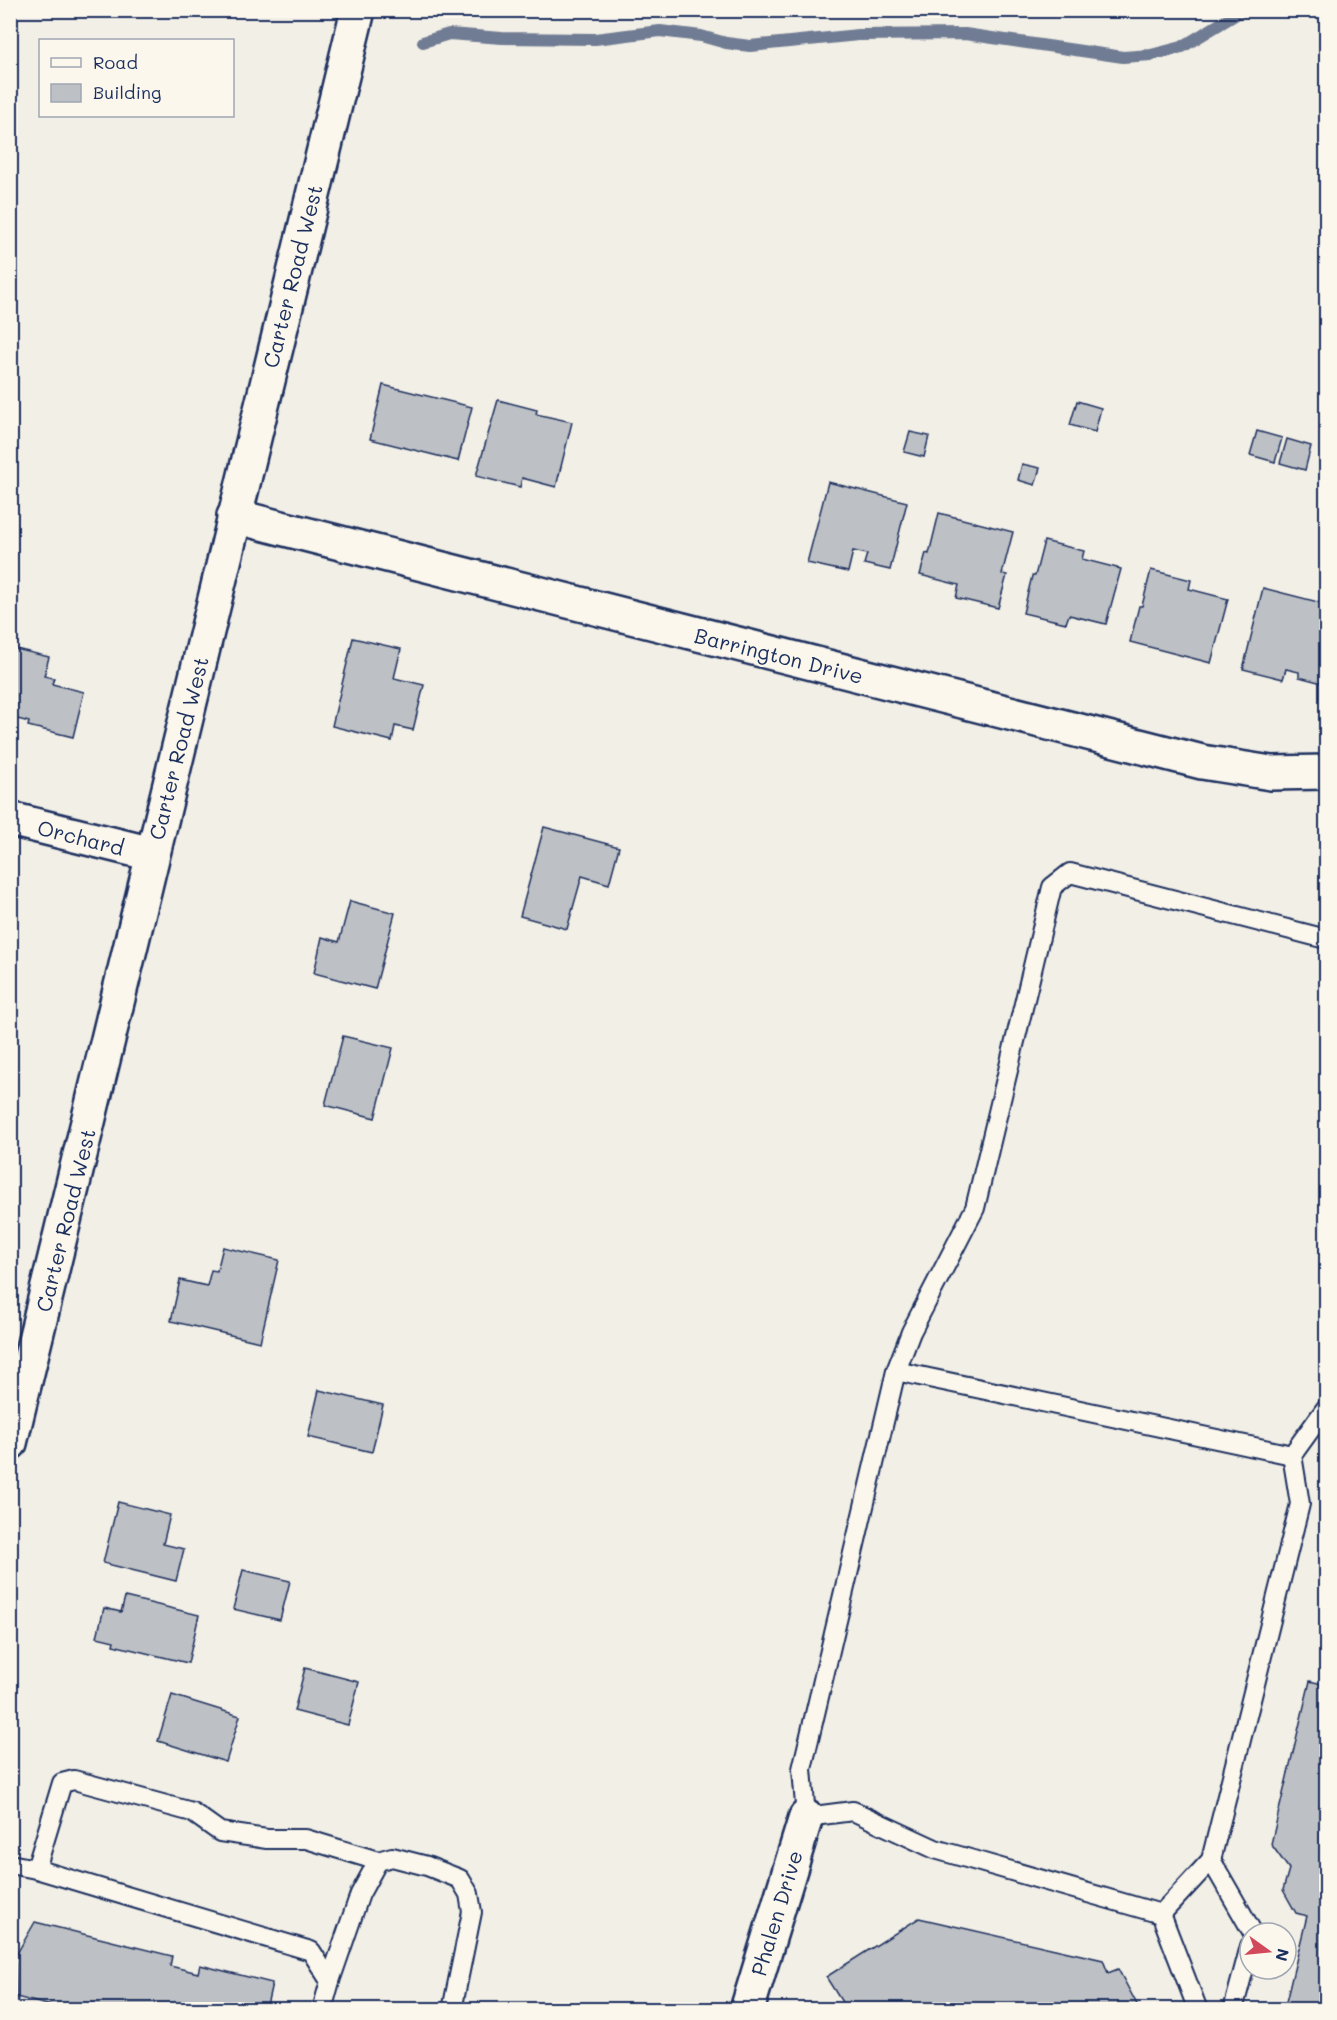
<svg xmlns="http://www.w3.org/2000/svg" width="1337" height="2020" font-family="Mali,sans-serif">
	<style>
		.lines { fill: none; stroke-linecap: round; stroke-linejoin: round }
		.stream { stroke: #707b93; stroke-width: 12 }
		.building { fill: #bdc0c4; stroke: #1b2f5e; stroke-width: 1.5 }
		.service-casing { stroke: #1b2f5e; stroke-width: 22 }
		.minor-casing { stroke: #1b2f5e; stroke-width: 38 }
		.service { stroke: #fbf7ec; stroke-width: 18 }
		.minor { stroke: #fbf7ec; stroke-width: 33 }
		.labels { text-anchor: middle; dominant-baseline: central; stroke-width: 4.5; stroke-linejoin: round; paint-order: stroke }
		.street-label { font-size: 21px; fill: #1b2f5e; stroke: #fbf7ec }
	</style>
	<rect width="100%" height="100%" fill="#f2efe6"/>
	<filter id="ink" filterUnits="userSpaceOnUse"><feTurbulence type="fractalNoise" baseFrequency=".0167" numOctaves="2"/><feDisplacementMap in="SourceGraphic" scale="12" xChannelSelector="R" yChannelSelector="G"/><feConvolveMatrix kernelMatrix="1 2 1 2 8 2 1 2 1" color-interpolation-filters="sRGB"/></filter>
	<g filter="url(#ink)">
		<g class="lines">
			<!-- stream -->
			<polyline class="stream" points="423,42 449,34 502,38 595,39 660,31 701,36 726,43 750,46 858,35 965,34 1123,57 1151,55 1182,47 1243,10"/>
		</g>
		<!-- building -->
		<g class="building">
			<polygon points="383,385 472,407 458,461 370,439"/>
			<polygon points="498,400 537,410 536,414 572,422 556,487 522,478 520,487 476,476"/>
			<polygon points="1077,401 1101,408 1095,432 1070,425"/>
			<polygon points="1257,431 1282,438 1275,462 1250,455"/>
			<polygon points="910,432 929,436 924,457 904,452"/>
			<polygon points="1287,439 1311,446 1305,470 1280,463"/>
			<polygon points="1022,464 1040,468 1035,485 1018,480"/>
			<polygon points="828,482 907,502 890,570 864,564 867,554 853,551 848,572 807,563"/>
			<polygon points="939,513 1013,532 1002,574 1007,575 998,608 956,598 959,585 920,575 926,553 929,554"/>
			<polygon points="1044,541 1084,551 1082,559 1121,569 1106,624 1069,615 1066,623 1023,613 1032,576 1035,576"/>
			<polygon points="1151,570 1191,580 1189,589 1228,599 1211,663 1130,642 1139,606 1142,606"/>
			<polygon points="1263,588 1326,604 1326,684 1299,677 1299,672 1286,669 1283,679 1243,669"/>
			<polygon points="353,638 401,649 394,678 424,685 413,730 395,726 392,741 332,726"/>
			<polygon points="12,648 49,657 44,676 54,678 52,684 84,692 73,737 28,726 29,722 10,717"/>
			<polygon points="544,827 619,847 609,884 582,876 567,929 520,916"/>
			<polygon points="350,901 395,913 375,989 314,973 322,937 339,942"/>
			<polygon points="343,1036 393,1048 375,1118 325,1105"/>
			<polygon points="223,1247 279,1260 260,1342 171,1321 180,1280 207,1286 211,1270 217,1271"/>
			<polygon points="319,1390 383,1405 372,1452 308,1437"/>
			<polygon points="118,1502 170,1515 163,1544 184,1549 176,1581 103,1563"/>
			<polygon points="243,1570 290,1581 280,1620 233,1609"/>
			<polygon points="125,1597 199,1615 188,1663 113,1645 114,1641 97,1637 104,1608 121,1612"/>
			<polygon points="305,1668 359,1682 348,1725 294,1711"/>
			<polygon points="1310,1681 1326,1685 1326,2010 1284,2010 1307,1916 1296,1913 1283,1890 1289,1869 1271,1844"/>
			<polygon points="172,1695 240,1716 226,1762 158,1741"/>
			<polygon points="919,1918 1103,1960 1108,1973 1118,1969 1140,2010 847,2010 826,1977"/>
			<polygon points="35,1922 172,1956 170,1966 198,1973 200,1965 272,1983 266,2010 67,2010 16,1997 15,1957"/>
		</g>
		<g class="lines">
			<!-- service casing -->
			<g class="service-casing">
				<g id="service">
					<polygon points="896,1371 1292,1455 1300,1504 1211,1860 1161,1914 935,1849 853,1811 806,1817 802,1769"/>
					<polyline points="896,1371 911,1332 975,1208 1052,887 1070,873 1326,939"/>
					<polyline points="1292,1455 1326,1408"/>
					<polyline points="1211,1860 1253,1933"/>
					<polyline points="10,1864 36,1869 311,1951 330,1981 322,2010"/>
					<polyline points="36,1869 62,1783 74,1780 192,1812 220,1832 267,1839 306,1839 378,1861"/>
					<polyline points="1161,1914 1198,2010"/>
					<polyline points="330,1981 360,1894 378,1861 392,1857 427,1866 460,1879 469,1894 472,1912 452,2010"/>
					<polyline points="1233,2010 1250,1946"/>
				</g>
			</g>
			<!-- minor casing -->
			<g class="minor-casing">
				<g id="minor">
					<polyline points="234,516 1202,762 1271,773 1326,772"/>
					<polyline points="10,819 152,854"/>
					<polyline points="10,1443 358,10"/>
					<polyline points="747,2010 806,1817"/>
				</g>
			</g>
			<!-- service -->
			<use href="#service" class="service"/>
			<!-- minor -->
			<use href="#minor" class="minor"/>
		</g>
	</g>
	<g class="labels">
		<!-- street labels -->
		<g class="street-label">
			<text transform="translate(292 276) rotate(-76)">Carter Road West</text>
			<text transform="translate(779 655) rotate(14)">Barrington Drive</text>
			<text transform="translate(178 748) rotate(-76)">Carter Road West</text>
			<text transform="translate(81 837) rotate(14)">Orchard</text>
			<text transform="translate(65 1220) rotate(-76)">Carter Road West</text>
			<text transform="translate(776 1913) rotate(-73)">Phalen Drive</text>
		</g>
	</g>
	<!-- margin -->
	<rect width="1337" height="2020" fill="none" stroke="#fbf7ec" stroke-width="36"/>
	<rect x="18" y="18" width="1301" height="1984" fill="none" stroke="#1b2f5e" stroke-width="2" filter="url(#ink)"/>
	<!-- legend -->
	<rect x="39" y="39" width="195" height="78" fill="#fbf7ec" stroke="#a1a7b3" stroke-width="1.5"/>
	<rect x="51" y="58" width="30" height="9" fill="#fbf7ec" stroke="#a1a7b3" stroke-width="1.5"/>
	<text x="93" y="69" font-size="18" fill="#1b2f5e">Road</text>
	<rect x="51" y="84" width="30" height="18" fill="#bdc0c4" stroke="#a1a7b3" stroke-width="1.5"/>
	<text x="93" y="99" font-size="18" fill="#1b2f5e">Building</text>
	<!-- north arrow -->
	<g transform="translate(1268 1951) rotate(105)"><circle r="28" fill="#fbf7ec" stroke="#a1a7b3" stroke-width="1.5"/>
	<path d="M0-4.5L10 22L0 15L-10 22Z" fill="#d1495b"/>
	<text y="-9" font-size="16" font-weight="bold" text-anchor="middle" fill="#1b2f5e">N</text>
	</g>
</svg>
